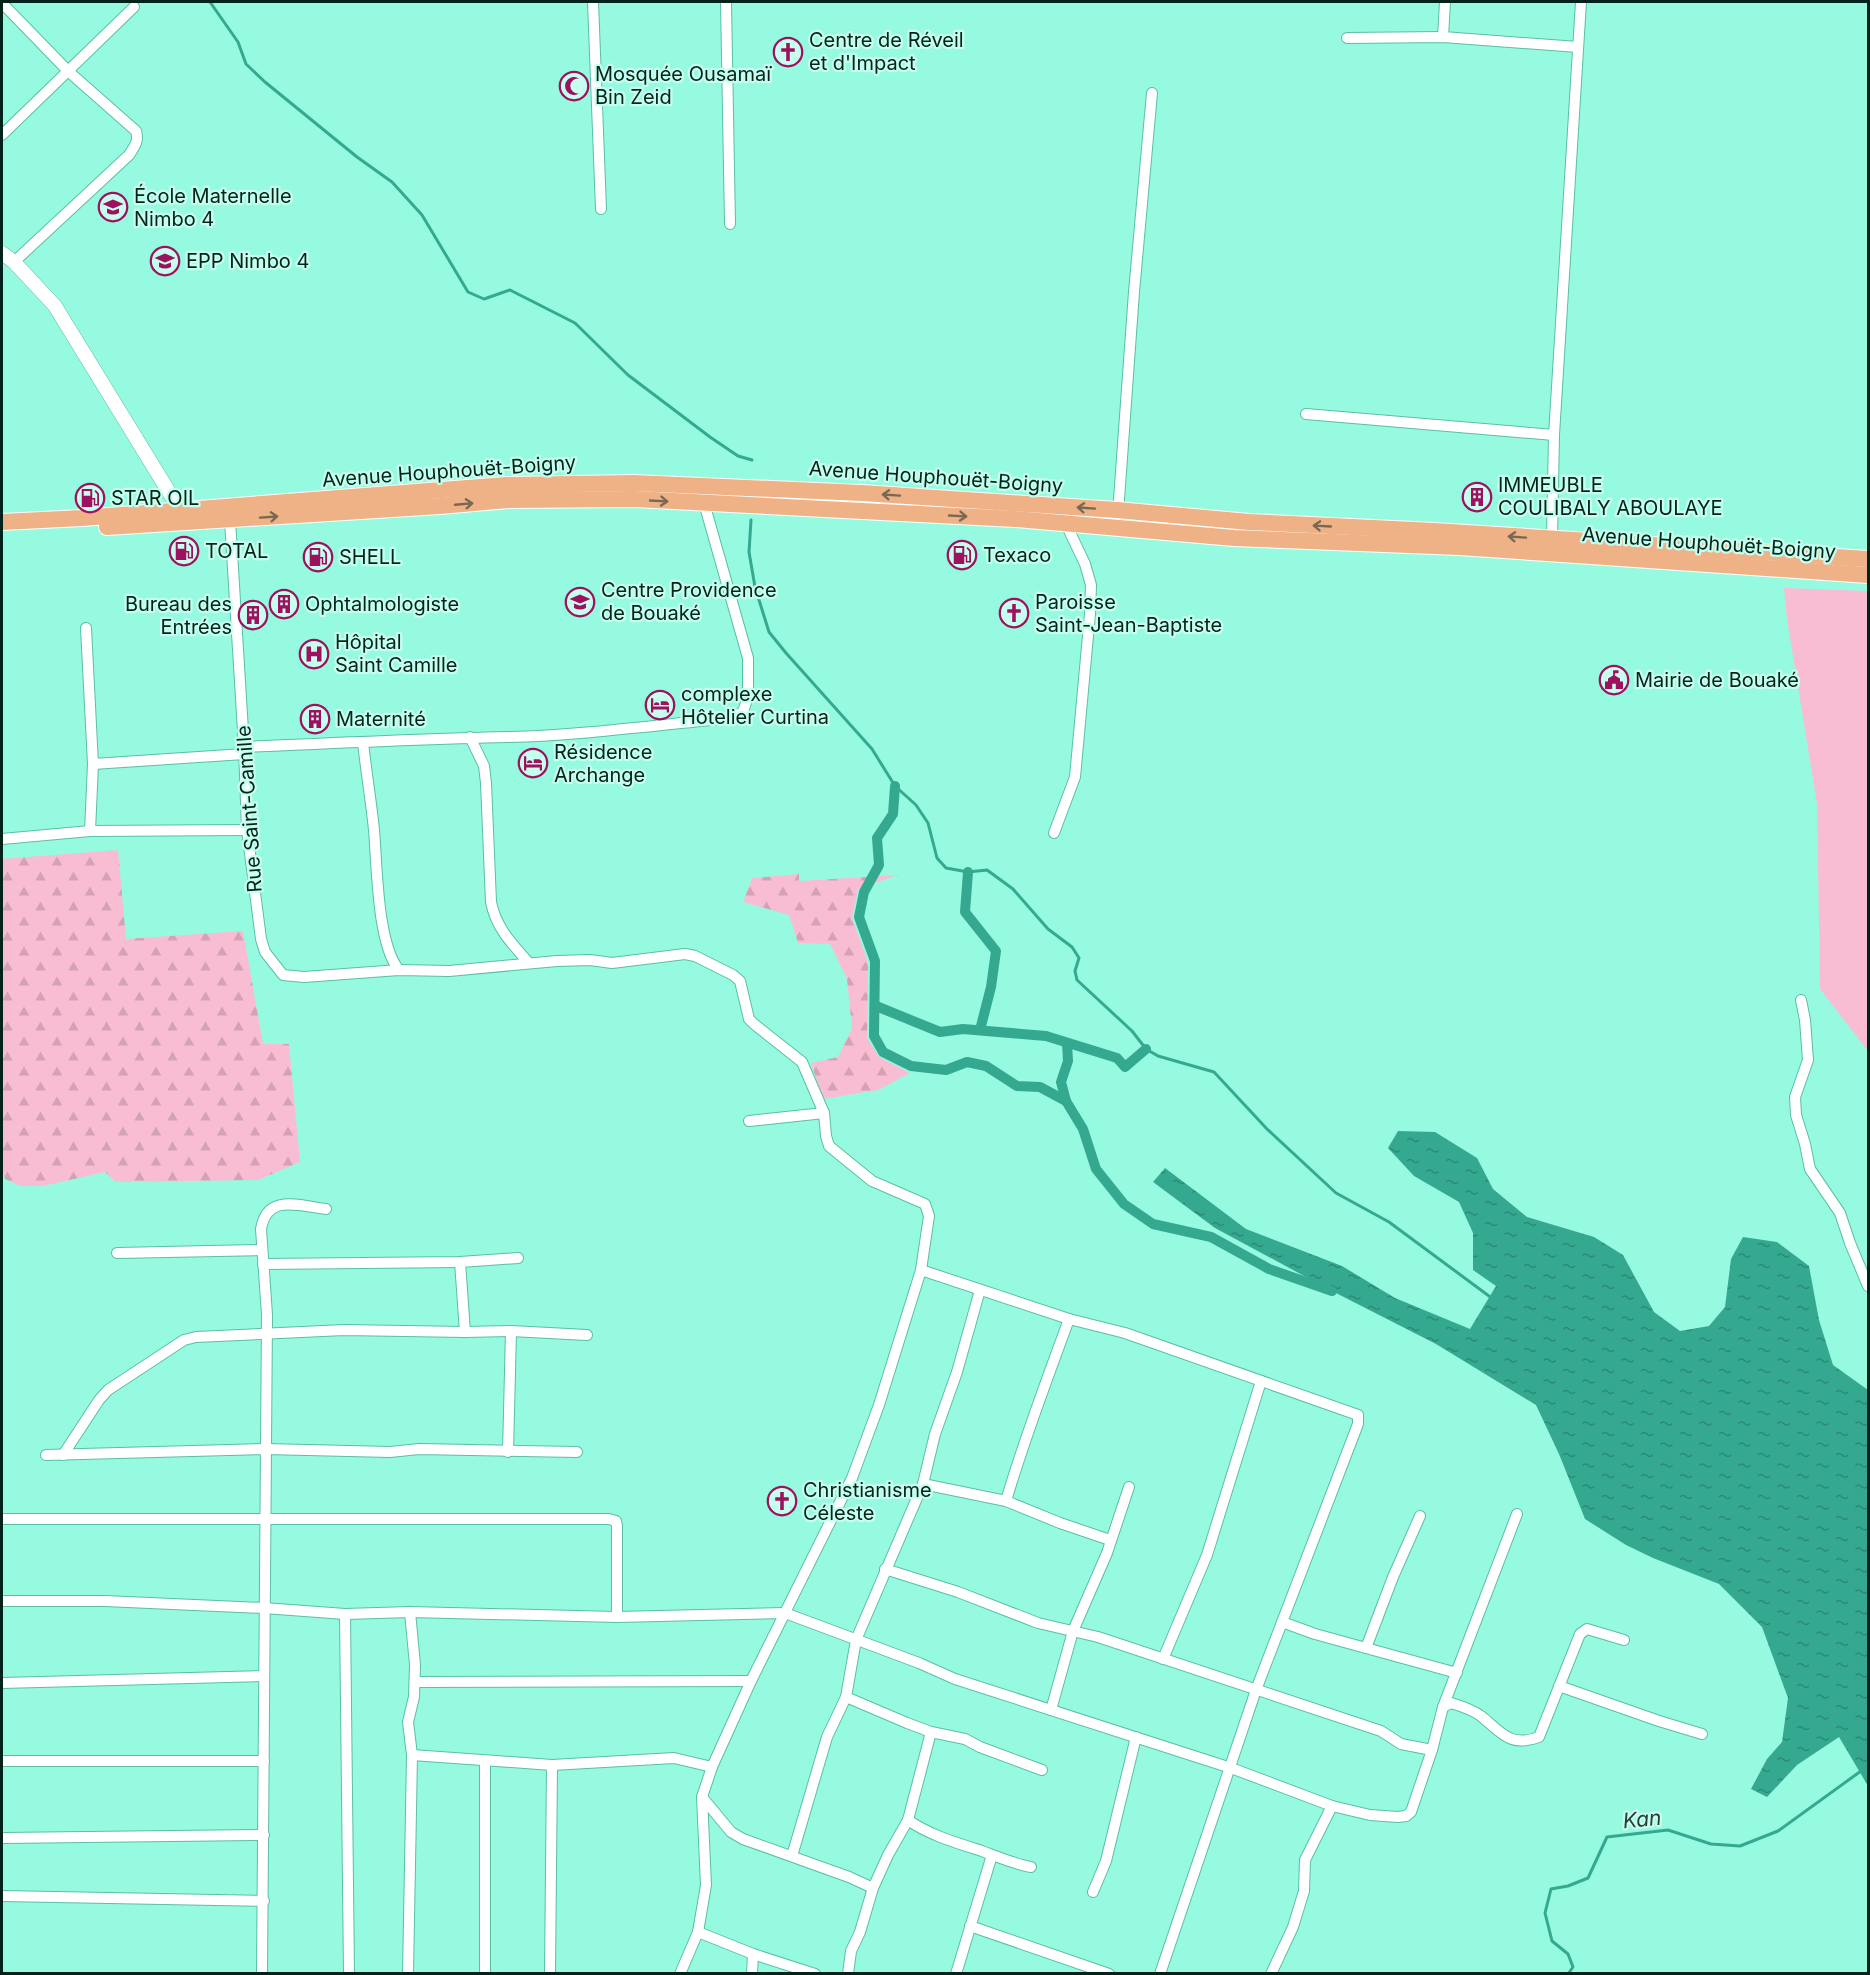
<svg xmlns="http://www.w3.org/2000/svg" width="1870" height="1975" font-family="Inter,sans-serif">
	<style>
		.grass { fill: #f9bdd3 }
		.forest { fill: url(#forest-firs) }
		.water { fill: url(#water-ripples) }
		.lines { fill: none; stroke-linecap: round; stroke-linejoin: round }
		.stream { stroke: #35a990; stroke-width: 3 }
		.canal { stroke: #35a990; stroke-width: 10 }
		.minor-casing { stroke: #5abfa6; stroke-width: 12 }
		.tertiary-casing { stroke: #5abfa6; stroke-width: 15 }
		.trunk-casing { stroke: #fff; stroke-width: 18 }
		.minor { stroke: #fff; stroke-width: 10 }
		.tertiary { stroke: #fff; stroke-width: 14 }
		.trunk { stroke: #efb287; stroke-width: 16 }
		.oneway { stroke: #786a52 }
		.labels { text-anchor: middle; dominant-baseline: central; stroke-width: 4.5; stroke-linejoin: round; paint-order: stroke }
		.poi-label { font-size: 20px; fill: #02231c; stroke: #c6ffee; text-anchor: start }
		.street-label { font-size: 20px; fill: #02231c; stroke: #c6ffee }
		.water-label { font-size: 21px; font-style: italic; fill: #253e37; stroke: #c6ffee }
	</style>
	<defs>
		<pattern id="forest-firs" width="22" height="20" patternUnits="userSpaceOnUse" patternTransform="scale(1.5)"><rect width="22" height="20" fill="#f9bdd3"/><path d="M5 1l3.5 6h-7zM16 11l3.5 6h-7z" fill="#d4a2b5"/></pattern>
		<pattern id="water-ripples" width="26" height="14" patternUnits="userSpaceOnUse" patternTransform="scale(1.5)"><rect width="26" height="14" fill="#35a990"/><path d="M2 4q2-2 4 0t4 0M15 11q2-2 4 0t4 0" fill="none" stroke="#2b8975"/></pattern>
	</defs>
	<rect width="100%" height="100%" fill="#96fae0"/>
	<!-- grass -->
	<polygon class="grass" points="1784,588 1868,591 1868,1051 1820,989 1817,804 1787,619"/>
	<!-- forest -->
	<g class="forest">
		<polygon points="118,850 126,939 243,931 263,1044 289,1044 300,1162 258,1180 116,1182 105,1172 43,1186 20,1186 5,1179 2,1167 2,859"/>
		<polygon points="799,874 799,881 898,875 858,889 852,918 868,962 867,1038 879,1057 910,1073 878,1090 823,1099 811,1063 838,1057 852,1028 847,979 830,944 798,943 789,915 743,902 752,878"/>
	</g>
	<!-- water -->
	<polygon class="water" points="1398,1131 1435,1132 1477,1158 1493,1189 1527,1217 1594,1237 1623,1255 1654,1312 1680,1331 1709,1326 1725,1307 1731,1259 1743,1237 1777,1242 1809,1266 1819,1320 1833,1365 1868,1390 1868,1786 1839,1737 1797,1765 1767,1797 1751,1789 1767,1759 1782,1742 1788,1698 1762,1627 1719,1584 1653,1558 1626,1545 1585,1519 1559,1454 1536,1405 1436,1344 1332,1291 1215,1228 1153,1182 1165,1168 1246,1229 1342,1266 1395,1298 1470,1329 1496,1286 1473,1270 1473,1233 1459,1202 1414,1176 1388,1148"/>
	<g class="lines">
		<!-- stream -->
		<g class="stream">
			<polyline points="210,2 238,42 246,64 265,82 357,157 392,182 422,215 468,292 484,299 510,290 575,323 628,375 710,437 738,456 752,460"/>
			<polyline points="751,520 749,552 755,587 769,632 786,653 872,749 895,786 916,805 928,823 937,858 946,868 968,872 987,870 1013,889 1048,929 1072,947 1079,958 1075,971 1077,980 1132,1031 1146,1049 1158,1056 1214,1072 1267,1129 1336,1193 1389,1222 1493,1299"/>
			<polyline points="1568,1974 1573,1967 1568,1954 1552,1941 1545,1913 1551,1889 1568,1886 1588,1878 1607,1837 1668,1830 1711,1844 1740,1846 1778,1831 1861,1771"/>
		</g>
		<!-- canal -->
		<g class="canal">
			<polyline points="895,786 893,814 877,838 879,865 864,892 859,917 875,961 874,1036 883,1052 911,1066 946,1070 967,1062 986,1066 1017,1086 1040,1087 1066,1101"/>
			<polyline points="968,872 965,912 996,951 991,987 980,1030"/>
			<polyline points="876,1006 940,1032 963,1029 1046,1036 1117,1058 1125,1067 1146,1049"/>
			<polyline points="1067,1043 1068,1061 1061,1082 1066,1101 1083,1129 1096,1169 1124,1204 1153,1224 1211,1237 1269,1269 1332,1291"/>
		</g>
		<!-- minor casing -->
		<g class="minor-casing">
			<g id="minor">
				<polyline points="593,2 601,209"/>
				<polyline points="726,2 730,224"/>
				<path d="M2,3L68,71L136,131C139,141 135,146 129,155L14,262"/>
				<polyline points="1443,37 1445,2"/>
				<polyline points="1347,38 1443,37 1578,47"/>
				<polyline points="2,135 134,7"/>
				<polyline points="1306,414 1554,435"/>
				<polyline points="230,520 244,747 247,830 261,939 265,952 283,975 304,977 399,970 449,971 557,961 590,960 612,963 685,954 695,956 733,975 740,981 749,1019 754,1024 802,1062 824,1113 826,1136 829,1146 872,1181 925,1204 929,1216 921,1270 879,1405 852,1478 751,1681 712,1767 702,1797 706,1885 698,1932 680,1974"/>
				<polyline points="1117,527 1134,292 1152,93"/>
				<polyline points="1552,539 1554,435 1581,2"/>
				<polyline points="86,628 93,764 90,831"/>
				<path d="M470,737L484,766L486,783L491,902C496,928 512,944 529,963"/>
				<path d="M363,742C366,771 371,800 374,830C377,864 377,944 399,970"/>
				<path d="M244,747C332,743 420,739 508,737C583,735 657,725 731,718L743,712L748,696V658L704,503"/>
				<polyline points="93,764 244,754"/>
				<polyline points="1054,833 1075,777 1090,614 1091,585 1085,564 1066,524"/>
				<polyline points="2,839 90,831 247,830"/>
				<polyline points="1801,1000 1805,1020 1808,1060 1795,1097 1796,1115 1805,1144 1810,1169 1840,1213 1850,1243 1868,1286"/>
				<polyline points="749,1121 824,1113"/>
				<polyline points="117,1253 262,1250"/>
				<polyline points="460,1262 465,1332"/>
				<polyline points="263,1264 460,1262 518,1258"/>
				<polyline points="921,1270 1069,1319 1125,1333 1358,1415 1358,1424 1256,1690 1160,1974"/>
				<polyline points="508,1452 511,1331"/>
				<polyline points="46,1455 266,1449 390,1452 419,1449 577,1452"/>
				<polyline points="63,1455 99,1400 108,1390 184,1340 196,1337 344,1330 465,1332 511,1331 587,1335"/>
				<polyline points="923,1484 1006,1501 1060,1523 1110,1540"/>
				<path d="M1006,1501C1024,1439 1047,1380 1069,1319"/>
				<polyline points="2,1519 609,1519 616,1521 617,1526 617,1617"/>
				<polyline points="885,1569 958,1592 1038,1623 1098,1637 1381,1731 1401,1744 1432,1750"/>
				<polyline points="2,1601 105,1601 264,1608 345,1614 410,1612 617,1617 785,1613 919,1663 955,1679 1231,1768 1332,1806 1370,1815 1398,1817 1406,1816 1411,1812 1432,1750 1443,1707 1517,1514"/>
				<polyline points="345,1614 349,1974"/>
				<polyline points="1282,1622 1315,1634 1457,1673"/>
				<polyline points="1366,1648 1393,1577 1420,1516"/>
				<polyline points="1163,1659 1207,1555 1261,1381"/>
				<polyline points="415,1682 751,1681"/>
				<polyline points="2,1683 264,1676"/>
				<polyline points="1559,1686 1659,1721 1702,1734"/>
				<polyline points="846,1697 907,1723 931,1732 965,1739 980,1747 1042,1770"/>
				<path d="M1443,1707L1451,1703C1461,1706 1473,1710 1481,1716C1501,1732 1510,1748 1539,1737L1580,1634L1587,1629L1624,1640"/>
				<polyline points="1051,1710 1073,1631 1107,1553 1129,1487"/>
				<polyline points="412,1755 552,1765 674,1758 712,1767"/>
				<polyline points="2,1761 264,1761"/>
				<polyline points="702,1797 731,1832 743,1839 849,1877 873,1888"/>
				<path d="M908,1820C929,1835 957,1843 982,1851C998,1857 1014,1864 1031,1867"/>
				<polyline points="2,1838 264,1835"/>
				<polyline points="792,1856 827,1737 846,1697 856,1640 923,1484 935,1434 957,1372 980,1290"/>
				<polyline points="1093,1892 1106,1861 1136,1737"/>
				<polyline points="2,1896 264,1901"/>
				<polyline points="970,1926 1109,1974"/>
				<polyline points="698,1932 753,1954 815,1974"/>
				<path d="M262,1974L267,1315L261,1229C267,1193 299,1206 326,1209"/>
				<polyline points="408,1974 412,1755 408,1722 414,1697 415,1665 410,1612"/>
				<polyline points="485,1974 485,1761"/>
				<polyline points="550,1974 552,1765"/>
				<polyline points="752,1974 753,1954"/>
				<polyline points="848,1974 851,1951 860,1932 873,1888 888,1855 908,1820 931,1732"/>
				<polyline points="956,1974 992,1855"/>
				<polyline points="1271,1974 1293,1927 1304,1891 1305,1860 1332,1806"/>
			</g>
		</g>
		<!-- tertiary casing -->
		<g class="tertiary-casing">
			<polyline id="tertiary" points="2,253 14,262 55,306 180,510 183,518"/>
		</g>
		<!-- trunk casing -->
		<g class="trunk-casing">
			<g id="trunk">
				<polyline points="2,522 82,518 506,485 634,483 862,493 1117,510 1249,522 1435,531 1868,559"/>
				<polyline points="107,527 440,506 508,500 635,499 1015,519 1234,538 1459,547 1868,575"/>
			</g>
		</g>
		<!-- minor -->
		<use href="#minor" class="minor"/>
		<!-- tertiary -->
		<use href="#tertiary" class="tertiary"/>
		<!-- trunk -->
		<use href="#trunk" class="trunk"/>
	</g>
	<!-- one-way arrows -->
	<defs><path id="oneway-shaft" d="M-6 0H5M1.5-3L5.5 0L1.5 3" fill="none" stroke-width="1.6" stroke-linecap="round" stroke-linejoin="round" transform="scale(1.5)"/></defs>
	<g class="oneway">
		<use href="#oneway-shaft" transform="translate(891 495) rotate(-176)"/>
		<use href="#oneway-shaft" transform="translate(659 501) rotate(3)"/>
		<use href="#oneway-shaft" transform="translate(464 504) rotate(-5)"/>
		<use href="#oneway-shaft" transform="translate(1086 508) rotate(-176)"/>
		<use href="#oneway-shaft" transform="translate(958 516) rotate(3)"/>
		<use href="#oneway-shaft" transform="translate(269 517) rotate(-4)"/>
		<use href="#oneway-shaft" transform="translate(1322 526) rotate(-177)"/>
		<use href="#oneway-shaft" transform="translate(1517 537) rotate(-176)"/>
	</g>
	<!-- icons -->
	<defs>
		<g id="church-ring" transform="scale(1.5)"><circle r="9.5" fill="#c6ffee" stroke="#9e115e" stroke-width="1.5"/><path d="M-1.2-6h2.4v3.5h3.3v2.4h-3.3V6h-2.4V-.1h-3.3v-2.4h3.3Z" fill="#9e115e"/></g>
		<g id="mosque-ring" transform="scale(1.5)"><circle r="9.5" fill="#c6ffee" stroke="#9e115e" stroke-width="1.5"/><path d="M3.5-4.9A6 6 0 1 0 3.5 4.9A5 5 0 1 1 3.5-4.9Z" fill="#9e115e"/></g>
		<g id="school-ring" transform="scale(1.5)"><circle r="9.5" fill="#c6ffee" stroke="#9e115e" stroke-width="1.5"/><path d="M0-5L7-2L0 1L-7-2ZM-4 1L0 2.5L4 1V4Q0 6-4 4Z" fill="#9e115e"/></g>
		<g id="building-ring" transform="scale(1.5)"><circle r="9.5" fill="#c6ffee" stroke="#9e115e" stroke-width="1.5"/><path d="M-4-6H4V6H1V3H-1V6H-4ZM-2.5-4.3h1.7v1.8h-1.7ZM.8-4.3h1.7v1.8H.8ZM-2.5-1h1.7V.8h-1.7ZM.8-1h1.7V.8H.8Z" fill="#9e115e"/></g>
		<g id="fuel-ring" transform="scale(1.5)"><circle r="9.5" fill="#c6ffee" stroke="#9e115e" stroke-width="1.5"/><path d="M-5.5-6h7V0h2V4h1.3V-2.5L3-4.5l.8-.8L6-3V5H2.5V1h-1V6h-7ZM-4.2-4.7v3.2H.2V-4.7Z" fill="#9e115e"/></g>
		<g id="university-ring" transform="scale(1.5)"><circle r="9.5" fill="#c6ffee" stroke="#9e115e" stroke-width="1.5"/><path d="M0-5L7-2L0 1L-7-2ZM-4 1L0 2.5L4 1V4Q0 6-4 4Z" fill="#9e115e"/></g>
		<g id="hospital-ring" transform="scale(1.5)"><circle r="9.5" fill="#c6ffee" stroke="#9e115e" stroke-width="1.5"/><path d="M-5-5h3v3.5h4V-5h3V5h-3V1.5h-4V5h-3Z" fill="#9e115e"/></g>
		<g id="civic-ring" transform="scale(1.5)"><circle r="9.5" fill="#c6ffee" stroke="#9e115e" stroke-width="1.5"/><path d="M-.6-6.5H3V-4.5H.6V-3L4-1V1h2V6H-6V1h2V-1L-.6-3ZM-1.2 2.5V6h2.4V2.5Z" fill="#9e115e"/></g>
		<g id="hotel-ring" transform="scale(1.5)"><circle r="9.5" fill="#c6ffee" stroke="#9e115e" stroke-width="1.5"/><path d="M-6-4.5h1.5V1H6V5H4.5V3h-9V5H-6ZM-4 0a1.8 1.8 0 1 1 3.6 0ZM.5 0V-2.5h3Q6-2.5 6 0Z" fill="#9e115e"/></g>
	</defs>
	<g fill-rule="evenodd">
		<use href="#church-ring" x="788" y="52"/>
		<use href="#mosque-ring" x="574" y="86"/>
		<use href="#school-ring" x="113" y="207"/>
		<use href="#school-ring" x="165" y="261"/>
		<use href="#building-ring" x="1477" y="497"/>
		<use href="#fuel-ring" x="90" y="498"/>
		<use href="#fuel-ring" x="184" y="551"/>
		<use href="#fuel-ring" x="962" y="555"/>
		<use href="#fuel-ring" x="318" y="557"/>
		<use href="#university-ring" x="580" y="602"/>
		<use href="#building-ring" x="284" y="604"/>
		<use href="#church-ring" x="1014" y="613"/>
		<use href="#building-ring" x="253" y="615"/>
		<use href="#hospital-ring" x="314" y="654"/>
		<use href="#civic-ring" x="1614" y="680"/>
		<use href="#hotel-ring" x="660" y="705"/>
		<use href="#building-ring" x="315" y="719"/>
		<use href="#hotel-ring" x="533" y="763"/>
		<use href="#church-ring" x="782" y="1501"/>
	</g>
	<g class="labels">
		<!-- poi labels -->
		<g class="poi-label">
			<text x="809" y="40">Centre de Réveil<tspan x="809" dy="23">et d'Impact</tspan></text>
			<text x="595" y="74">Mosquée Ousamaï<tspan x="595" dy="23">Bin Zeid</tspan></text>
			<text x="134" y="196">École Maternelle<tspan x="134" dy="23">Nimbo 4</tspan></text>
			<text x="186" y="261">EPP Nimbo 4</text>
			<text x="1498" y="485">IMMEUBLE<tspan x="1498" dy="23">COULIBALY ABOULAYE</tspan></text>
			<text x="111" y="498">STAR OIL</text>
			<text x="205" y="551">TOTAL</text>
			<text x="983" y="555">Texaco</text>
			<text x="339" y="557">SHELL</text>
			<text x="601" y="590">Centre Providence<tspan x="601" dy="23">de Bouaké</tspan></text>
			<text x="1035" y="602">Paroisse<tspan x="1035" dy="23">Saint-Jean-Baptiste</tspan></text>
			<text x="232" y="604" text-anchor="end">Bureau des<tspan x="232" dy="23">Entrées</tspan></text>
			<text x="305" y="604">Ophtalmologiste</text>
			<text x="335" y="642">Hôpital<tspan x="335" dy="23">Saint Camille</tspan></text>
			<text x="1635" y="680">Mairie de Bouaké</text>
			<text x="681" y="694">complexe<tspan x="681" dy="23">Hôtelier Curtina</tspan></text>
			<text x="336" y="719">Maternité</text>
			<text x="554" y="752">Résidence<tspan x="554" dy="23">Archange</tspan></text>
			<text x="803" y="1490">Christianisme<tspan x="803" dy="23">Céleste</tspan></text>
		</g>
		<!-- street labels -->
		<g class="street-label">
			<text transform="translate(449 471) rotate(-4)">Avenue Houphouët-Boigny</text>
			<text transform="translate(936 477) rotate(4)">Avenue Houphouët-Boigny</text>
			<text transform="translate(1709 543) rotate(4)">Avenue Houphouët-Boigny</text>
			<text transform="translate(249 809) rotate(-94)">Rue Saint-Camille</text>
		</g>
		<!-- water labels -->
		<g class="water-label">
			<text transform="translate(1642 1819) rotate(-5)">Kan</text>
		</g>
	</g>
	<!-- border -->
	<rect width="1870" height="1975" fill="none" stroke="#02231c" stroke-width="6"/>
</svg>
